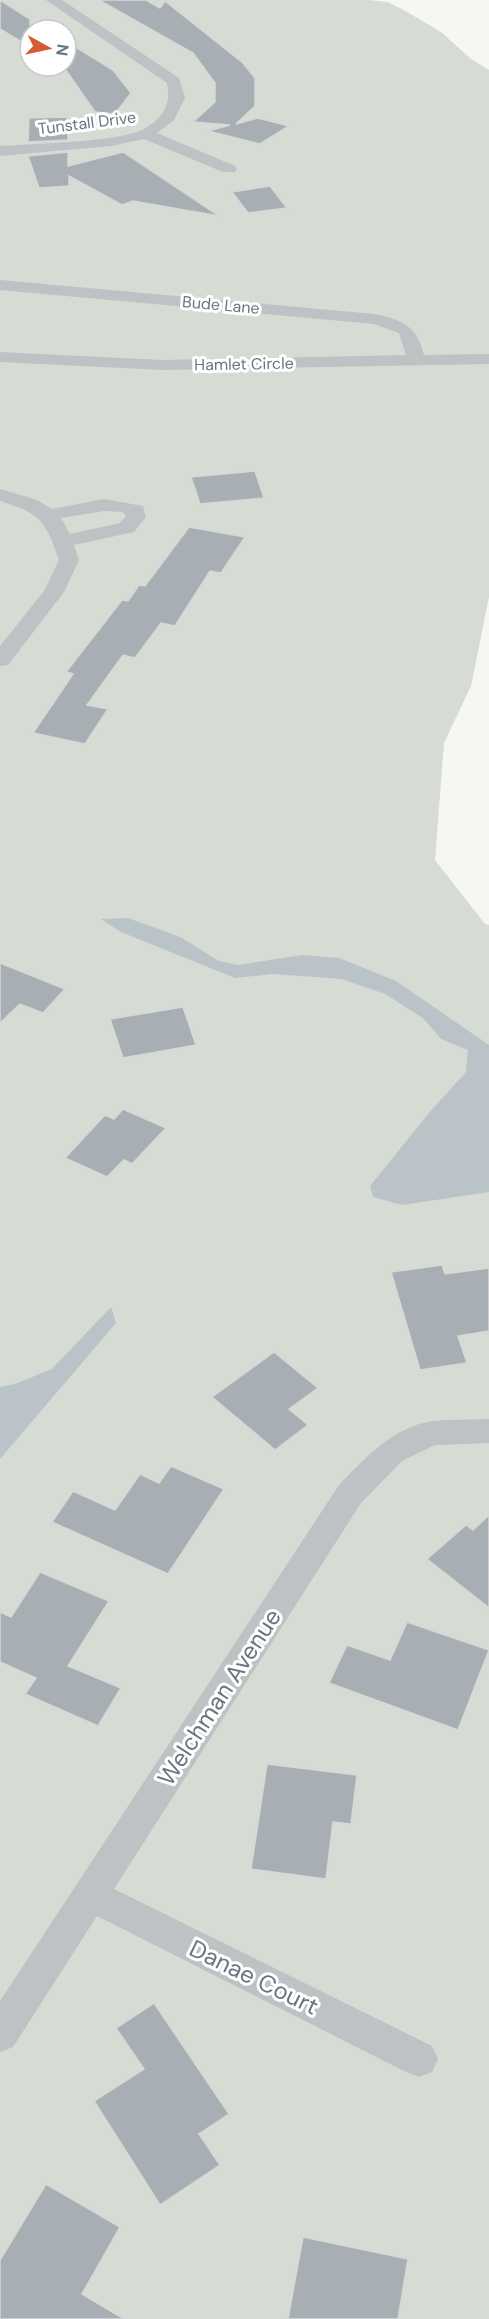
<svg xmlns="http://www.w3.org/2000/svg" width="489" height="2319" font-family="'DM Sans',sans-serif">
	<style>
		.green { fill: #d6dbd3; fill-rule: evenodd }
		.water { fill: #b9c3c8 }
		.building { fill: #a8afb4; stroke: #d8d8d6; stroke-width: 1.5 }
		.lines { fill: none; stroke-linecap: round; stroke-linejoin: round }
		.street { fill: #bec2c5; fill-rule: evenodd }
		.labels { text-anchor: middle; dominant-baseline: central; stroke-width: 6; stroke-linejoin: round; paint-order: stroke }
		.far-street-label { font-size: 16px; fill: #687682; stroke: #fff }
		.near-street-label { font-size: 24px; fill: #687682; stroke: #fff }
	</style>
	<rect width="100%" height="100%" fill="#f6f6f3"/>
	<!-- green -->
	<path class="green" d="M0,0H369L387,2L402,9L441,32L471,59L489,70V597L471,686L444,743L435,860L485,924L489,925V2319H0ZM30,30H66V66H30Z"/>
	<!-- water -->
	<g class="water">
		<polygon points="128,918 180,937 219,961 238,965 302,955 339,958 396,981 489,1045 489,1192 402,1205 373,1197 370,1186 429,1113 466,1072 468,1050 441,1039 423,1018 385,994 342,979 274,974 235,978 121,932 101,919"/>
		<polygon points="111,1307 116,1323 0,1459 0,1387 15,1384 52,1369"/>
	</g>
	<!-- building -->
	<g class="building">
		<polygon points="0,0 30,19 30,47 0,29"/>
		<polygon points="99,0 146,0 160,8 165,1 243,63 255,78 255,106 236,124 258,118 289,126 260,144 208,131 230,125 193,122 215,102 215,83 193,53"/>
		<polygon points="66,41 113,70 131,93 115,114 95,112 63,66 66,66"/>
		<polygon points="67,117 68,140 28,142 29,118"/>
		<polygon points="68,152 68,166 123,152 219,216 133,201 122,205 69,176 69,186 39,188 28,156"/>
		<polygon points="270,186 287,208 248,213 232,192"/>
		<polygon points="255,471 264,498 200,504 191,477"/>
		<polygon points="189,527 245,537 221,573 210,571 175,626 161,623 135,658 123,655 87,705 108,709 85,744 33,733 73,674 66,672 122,600 128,601 139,585 145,586"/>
		<polygon points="0,963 65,989 43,1013 20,1004 0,1023"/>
		<polygon points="183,1007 196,1045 123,1058 110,1019"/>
		<polygon points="123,1109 166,1128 132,1164 124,1160 107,1177 65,1158 105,1115 114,1119"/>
		<polygon points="442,1265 445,1274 489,1268 489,1331 458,1336 467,1363 420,1370 391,1272"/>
		<polygon points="274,1352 318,1388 289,1409 308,1425 275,1450 212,1397"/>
		<polygon points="171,1466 224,1489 168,1574 52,1522 73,1491 115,1510 140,1474 159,1483"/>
		<polygon points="489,1515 489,1608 427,1559 466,1525 473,1530"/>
		<polygon points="40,1572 109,1601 68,1666 121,1688 98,1726 25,1694 36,1678 0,1662 0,1612 11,1617"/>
		<polygon points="407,1622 489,1650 458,1730 329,1683 347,1645 390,1660"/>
		<polygon points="267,1764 357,1775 351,1824 333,1822 326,1879 251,1869"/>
		<polygon points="154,2003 229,2114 199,2134 220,2165 160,2205 94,2101 144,2069 116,2028"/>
		<polygon points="46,2184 120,2227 82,2294 124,2319 0,2319 0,2260"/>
		<polygon points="303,2237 408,2259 398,2319 288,2319"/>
	</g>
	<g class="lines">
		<!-- street -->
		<g class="street">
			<path d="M46,0H62L179,78L185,98L174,120L157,133L235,166L237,169L235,172H223L144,139L111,146L0,156V146C32,144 116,142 142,130C162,120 172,104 167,83Z"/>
			<path d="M0,280L374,314C402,319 417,326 424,355L489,354V364L163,370L0,362V352L163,360L406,355L399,333L374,324L0,290Z"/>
			<path d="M0,489L37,500L52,509L104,499L143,506L146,517L134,532L74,545L79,560L64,592L8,665L0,666V646L44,591L59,560C46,521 40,513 0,501ZM104,511L123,512L126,516L120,523L70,534L61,518Z"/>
			<path d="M489,1419V1443L435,1445L402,1461L361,1503L114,1889L432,2046L438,2059L432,2072L419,2077L406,2072L97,1916L13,2047L0,2052V2001L339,1485C365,1458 393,1427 433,1421C451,1419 471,1420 489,1419Z"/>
		</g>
	</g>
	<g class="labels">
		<!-- far-street labels -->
		<g class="far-street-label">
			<text transform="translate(87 123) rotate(-7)">Tunstall Drive</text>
			<text transform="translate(221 305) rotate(5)">Bude Lane</text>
			<text transform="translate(244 364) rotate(-1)">Hamlet Circle</text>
		</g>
		<!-- near-street labels -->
		<g class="near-street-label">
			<text transform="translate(219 1697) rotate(-57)">Welchman Avenue</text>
			<text transform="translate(254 1977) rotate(26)">Danae Court</text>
		</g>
	</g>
	<!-- north arrow -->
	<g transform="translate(48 48) rotate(98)"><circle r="28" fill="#ffffff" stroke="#c3c8cd" stroke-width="1.5"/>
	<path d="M0-4.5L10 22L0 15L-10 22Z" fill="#d65b34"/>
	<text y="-9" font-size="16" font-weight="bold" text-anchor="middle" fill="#687682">N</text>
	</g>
</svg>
